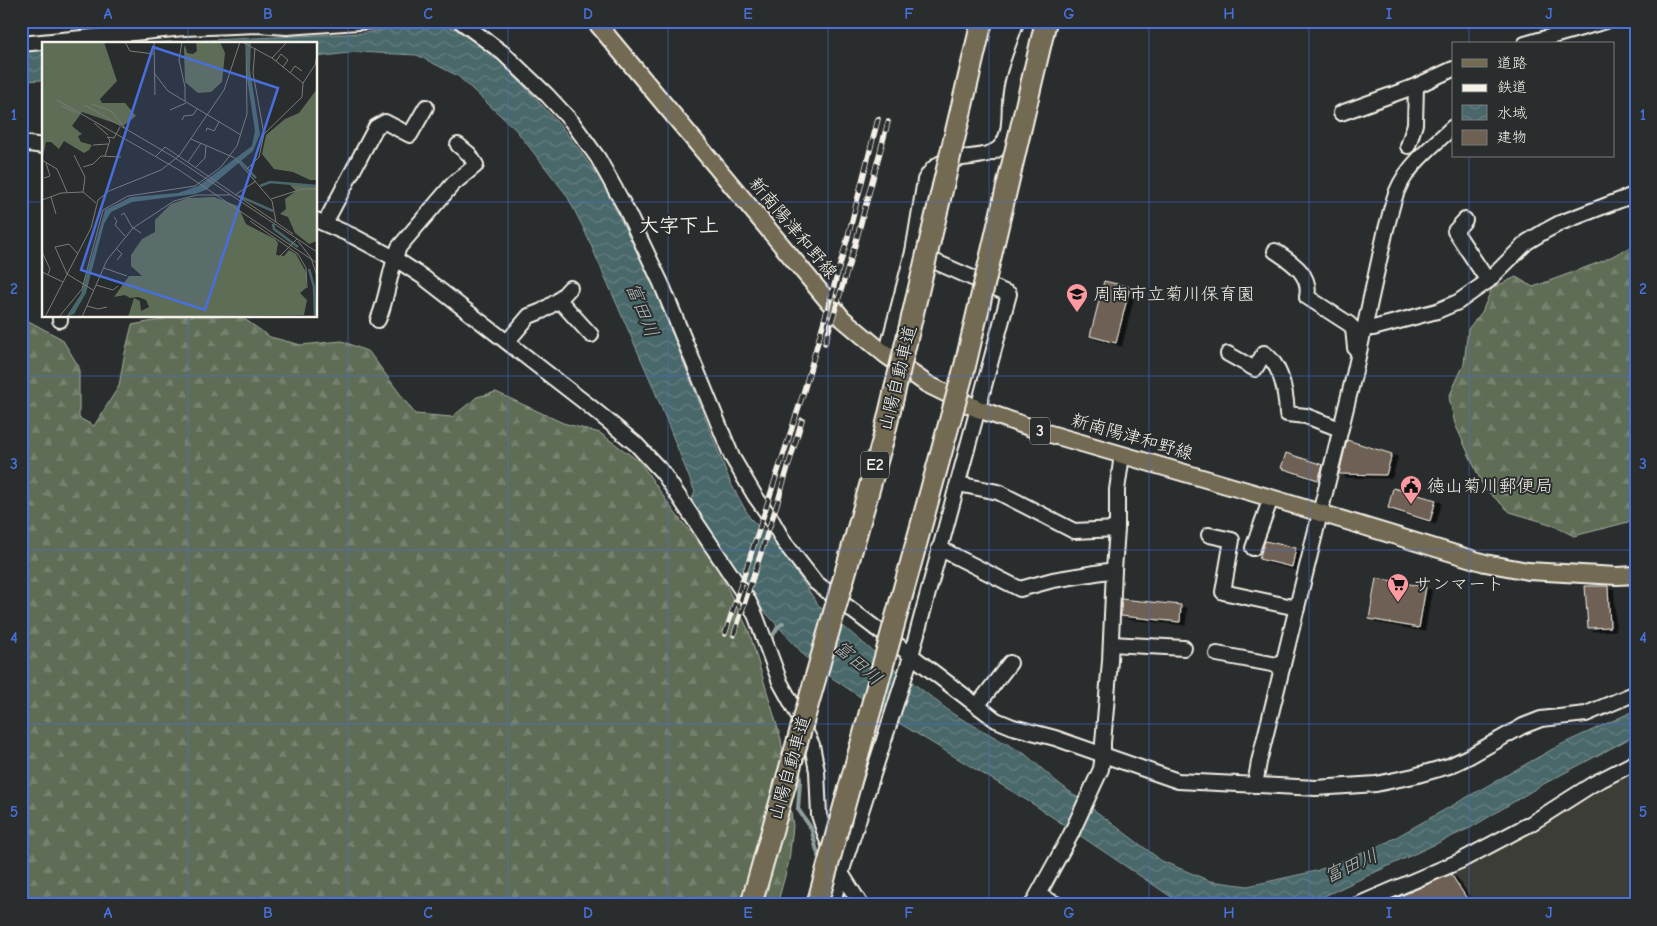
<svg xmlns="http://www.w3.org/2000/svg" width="1657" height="926" font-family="'Comic Neue','Klee One',sans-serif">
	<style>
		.built { fill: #3e3d39 }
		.forest { fill: url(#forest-firs); stroke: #a9af9f }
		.water { fill: url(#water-waves); stroke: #8e9f9d }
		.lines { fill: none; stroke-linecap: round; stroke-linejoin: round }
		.stream { stroke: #8e9f9d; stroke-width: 4 }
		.building { fill: #6e6154; stroke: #f4f1e8; filter: url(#shadow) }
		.minor-casing { stroke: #f4f1e8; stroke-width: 18 }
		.major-casing { stroke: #f4f1e8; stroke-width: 20 }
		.minor { stroke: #2a2d2e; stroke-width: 14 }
		.major { stroke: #736b52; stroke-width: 16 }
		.rail-casing { stroke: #f4f1e8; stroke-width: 5.5 }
		.rail { stroke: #2a2d2e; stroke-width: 4; stroke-dasharray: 11; stroke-linecap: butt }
		.highway-bridge-casing { stroke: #f4f1e8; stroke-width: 24; stroke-linecap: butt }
		.highway-bridge { stroke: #736b52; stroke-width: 20 }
		.grid { fill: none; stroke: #486fdb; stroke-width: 1; stroke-opacity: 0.55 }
		.labels { text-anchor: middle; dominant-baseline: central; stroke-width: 4; stroke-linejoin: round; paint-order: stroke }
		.shield { fill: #2a2d2e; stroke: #b7b6b0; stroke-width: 1 }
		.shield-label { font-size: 16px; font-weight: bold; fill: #f4f1e8 }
		.street-label { font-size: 18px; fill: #f4f1e8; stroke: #2a2d2e }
		.poi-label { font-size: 18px; fill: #f4f1e8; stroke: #2a2d2e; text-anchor: start }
		.water-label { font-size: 19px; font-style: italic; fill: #b0bab6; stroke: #2a2d2e }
		.quarter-label { font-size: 20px; font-weight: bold; fill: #f4f1e8; stroke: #2a2d2e }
		.inset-river { fill: none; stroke: #4a686b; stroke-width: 2.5 }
		.inset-road { fill: none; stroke: #7b7b78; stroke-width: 1 }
		.view { fill: #486fdb; fill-opacity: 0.15; stroke: #486fdb; stroke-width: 2.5 }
		.inset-edge { fill: none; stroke: #f4f1e8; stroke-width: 2.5 }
		.neatline { fill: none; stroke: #486fdb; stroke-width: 2 }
		.grid-label { font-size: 16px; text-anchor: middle; font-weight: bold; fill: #486fdb }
	</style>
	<defs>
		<pattern id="forest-firs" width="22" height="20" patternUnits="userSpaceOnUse" patternTransform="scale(1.25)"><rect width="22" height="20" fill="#5e6d56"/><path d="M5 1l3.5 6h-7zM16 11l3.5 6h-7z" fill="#76826e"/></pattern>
		<pattern id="water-waves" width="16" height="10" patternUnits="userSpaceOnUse" patternTransform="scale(1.25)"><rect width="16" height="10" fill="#4a686b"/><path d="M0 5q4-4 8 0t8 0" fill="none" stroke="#657e80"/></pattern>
		<filter id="shadow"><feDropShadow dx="5.5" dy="3" stdDeviation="0" flood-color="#0009"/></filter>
	</defs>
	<rect width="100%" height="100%" fill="#2a2d2e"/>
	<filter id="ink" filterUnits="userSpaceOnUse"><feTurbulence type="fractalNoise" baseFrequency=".02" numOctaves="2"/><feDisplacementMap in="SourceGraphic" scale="10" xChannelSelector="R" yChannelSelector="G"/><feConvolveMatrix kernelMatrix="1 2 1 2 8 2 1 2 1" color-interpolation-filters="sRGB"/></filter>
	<g filter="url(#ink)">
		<!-- built -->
		<polygon class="built" points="1636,770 1636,905 1474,905 1454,874"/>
		<!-- forest -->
		<g class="forest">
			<polygon points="1636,244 1636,520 1574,536 1550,524 1510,512 1484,488 1455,424 1449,397 1464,364 1468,329 1482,312 1492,288 1516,277 1533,287 1603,261"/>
			<polygon points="181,316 240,316 270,337 301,345 342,341 369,352 415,414 452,417 477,397 496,392 563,423 600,433 640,462 675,513 715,563 749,631 781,739 793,826 789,861 777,905 21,905 21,317 62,339 79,367 79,418 94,426 119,386 124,357 132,325"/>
		</g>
		<!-- water -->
		<g class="water">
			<polygon points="436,22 457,30 493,55 530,92 565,131 601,180 654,287 731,484 750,518 780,548 819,606 881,658 953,714 1025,754 1057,782 1162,861 1210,881 1248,886 1316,871 1382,845 1560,745 1636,710 1636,735 1540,786 1472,827 1305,905 1199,905 1173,898 1033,804 899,723 813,665 758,604 691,501 695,492 652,384 583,227 566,194 516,130 458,76 417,55 357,52 316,57 316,44 122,44 365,33 421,23"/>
			<polygon points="44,49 44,80 21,81 21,51"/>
		</g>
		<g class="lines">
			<!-- stream -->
			<g class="stream">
				<polyline points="769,642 778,627 783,623"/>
				<polyline points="799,767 800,781 798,809 811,828 817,851 822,860"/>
				<polyline points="840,895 844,905"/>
				<polyline points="1041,905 1080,832"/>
			</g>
		</g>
		<!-- building -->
		<g class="building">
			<polygon points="1104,281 1130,287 1116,343 1090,336"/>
			<polygon points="1347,440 1392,454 1386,475 1339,474"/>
			<polygon points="1286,453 1323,465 1318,480 1281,468"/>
			<polygon points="1393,488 1436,500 1430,521 1388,508"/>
			<polygon points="1265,541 1296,548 1292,567 1259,559"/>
			<polygon points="1376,578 1426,587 1419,628 1369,619"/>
			<polygon points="1585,586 1608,586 1610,627 1588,628"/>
			<polygon points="1121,599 1181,605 1180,622 1121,616"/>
			<polygon points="1451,874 1471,905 1380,905 1449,875"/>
		</g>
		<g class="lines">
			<!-- minor casing -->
			<g class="minor-casing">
				<g id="minor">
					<polyline points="460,21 503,53 547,95 572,122 598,158 625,207 661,283 732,457 755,496 770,517 784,542 815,582 996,720 1013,727 1055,738 1178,781 1316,788 1376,784 1414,776 1449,766 1468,757 1523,726 1541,719 1586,714 1636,693"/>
					<polyline points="21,44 184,28 257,25 287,27 373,21"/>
					<polyline points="1525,44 1606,21"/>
					<polyline points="1341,113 1416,86 1453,69"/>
					<polyline points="21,143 44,146"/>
					<polyline points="1408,146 1415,124 1416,86"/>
					<polyline points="316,220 353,236 394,258 423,277 587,404 636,444 663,473 748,600 756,617 780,682 798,715 812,745 817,771 819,815 826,837 841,873 861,905"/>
					<polyline points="1465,220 1455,231 1488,281"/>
					<polyline points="325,223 376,127 385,122 410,135 426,107"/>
					<path d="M1275,251C1291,262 1312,274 1307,297L1349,324L1353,328L1355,348L1357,350"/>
					<polyline points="570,288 559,300 591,335"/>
					<polyline points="60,316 60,320"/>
					<path d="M378,320C388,297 389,271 399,247L453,184L476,165L469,154L458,145"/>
					<polyline points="1364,328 1373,328 1437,311 1458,302 1488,281 1527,242 1545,231 1560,223 1636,194"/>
					<polyline points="507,342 529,316 542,311 559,300"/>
					<path d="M1228,354L1255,369L1264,353C1282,365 1286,393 1287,414L1306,416L1340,429"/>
					<polyline points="886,355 913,252"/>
					<polyline points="958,484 998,492 1074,531 1117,529"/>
					<polyline points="1209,535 1232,540 1223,592 1297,608"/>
					<polyline points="939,548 1020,589 1053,580 1114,570"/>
					<polyline points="1253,548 1271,498"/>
					<polyline points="1111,644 1184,648"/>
					<polyline points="1217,654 1283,666"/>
					<polyline points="977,706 1010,663"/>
					<path d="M1255,785L1259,762L1354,375L1386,229C1390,216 1392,203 1397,191C1407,166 1434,144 1453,127"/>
					<polyline points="1038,895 1058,905"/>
					<path d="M832,905L841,873L909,663L1009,294L913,252L925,180C929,173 934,166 941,163C957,155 988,160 1000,147C1011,136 1009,117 1010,102C1011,77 1023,52 1031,28L1032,21"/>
					<polyline points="1032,905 1070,836 1101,769 1103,755 1103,743 1110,661 1114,570 1117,529 1117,490 1122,455"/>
					<polyline points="1357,905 1460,861 1530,824 1593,784 1636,762"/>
				</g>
			</g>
			<!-- major casing -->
			<g class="major-casing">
				<polyline id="major" points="595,21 843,319 886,355 927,384 978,409 1040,431 1271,498 1485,563 1528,571 1617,576 1636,575"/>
			</g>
			<!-- minor -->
			<use href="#minor" class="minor"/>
			<!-- major -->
			<use href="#major" class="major"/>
			<!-- rail casing -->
			<g class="rail-casing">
				<g id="rail">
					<polyline points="825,343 855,245 888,122"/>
					<polyline points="725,634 803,394 846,244 878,119"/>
					<polyline points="734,635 778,501 802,420"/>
				</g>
			</g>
			<!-- rail -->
			<use href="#rail" class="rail"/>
			<!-- highway-bridge casing -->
			<g class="highway-bridge-casing">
				<g id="highway-bridge">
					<polyline points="751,905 883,440 982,21"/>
					<polyline points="817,905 965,366 1046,21"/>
				</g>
			</g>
			<!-- highway-bridge -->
			<use href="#highway-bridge" class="highway-bridge"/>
		</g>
	</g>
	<!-- grid -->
	<path class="grid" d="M188,21V44M348,21V905M508,21V905M668,21V905M828,21V905M989,21V905M1149,21V905M1309,21V905M1469,21V44M1469,156V905M21,202H44M316,202H1636M188,316V905M21,376H1636M21,550H1636M21,724H1636"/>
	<!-- icons -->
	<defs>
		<g id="school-pin" transform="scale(1.125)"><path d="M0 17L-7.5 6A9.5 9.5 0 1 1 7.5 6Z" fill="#ff9aa2" stroke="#2a2d2e"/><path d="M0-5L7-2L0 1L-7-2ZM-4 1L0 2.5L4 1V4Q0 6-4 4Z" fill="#111"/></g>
		<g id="civic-pin" transform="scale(1.125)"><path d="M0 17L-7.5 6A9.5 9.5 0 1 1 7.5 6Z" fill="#ff9aa2" stroke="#2a2d2e"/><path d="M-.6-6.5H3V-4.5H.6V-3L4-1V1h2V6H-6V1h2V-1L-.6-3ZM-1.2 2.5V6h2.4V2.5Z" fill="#111"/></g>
		<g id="supermarket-pin" transform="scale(1.125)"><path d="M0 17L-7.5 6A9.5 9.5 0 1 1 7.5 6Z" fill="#ff9aa2" stroke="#2a2d2e"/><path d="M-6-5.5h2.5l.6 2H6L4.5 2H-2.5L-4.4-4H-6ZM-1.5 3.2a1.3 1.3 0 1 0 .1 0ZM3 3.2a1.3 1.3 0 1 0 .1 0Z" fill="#111"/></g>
	</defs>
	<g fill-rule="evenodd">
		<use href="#school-pin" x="1077" y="294"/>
		<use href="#civic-pin" x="1411" y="486"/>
		<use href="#supermarket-pin" x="1398" y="584"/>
	</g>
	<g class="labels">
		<!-- shield labels -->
		<g class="shield">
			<rect x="1030" y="417.5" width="20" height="27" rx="4"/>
			<rect x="861" y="451.5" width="28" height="27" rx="4"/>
		</g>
		<g class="shield-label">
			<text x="1040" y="431">3</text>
			<text x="875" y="465">E2</text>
		</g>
		<!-- street labels -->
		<g class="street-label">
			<text transform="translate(793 228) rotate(50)">新南陽津和野線</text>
			<text transform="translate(898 378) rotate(-76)">山陽自動車道</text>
			<text transform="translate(1132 437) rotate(16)">新南陽津和野線</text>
			<text transform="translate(790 768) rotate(-74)">山陽自動車道</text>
		</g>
		<!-- poi labels -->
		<g class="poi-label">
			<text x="1093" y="294">周南市立菊川保育園</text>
			<text x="1427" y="486">徳山菊川郵便局</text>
			<text x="1414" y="584">サンマート</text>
		</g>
		<!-- water labels -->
		<g class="water-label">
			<text transform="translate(642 310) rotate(68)">富田川</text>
			<text transform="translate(858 663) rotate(41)">富田川</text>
			<text transform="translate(1351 866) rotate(-24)">富田川</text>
		</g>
		<!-- quarter labels -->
		<g class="quarter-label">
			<text x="679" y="225">大字下上</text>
		</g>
	</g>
	<!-- overview -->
	<g transform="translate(42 42)">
		<rect width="275" height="275" fill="#2a2d2e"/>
		<path d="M0,0H62L75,39L58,57L60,61H83L94,74L81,84L40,70L30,84L40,92L36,94L39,100L50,103L47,108L42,111L22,99L17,107L9,100H4L0,119ZM154,0H178L183,11L180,40L169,50L156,51L143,40L142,7L143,3L145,11L151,12L155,9ZM275,47V138H268L251,130L232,127L220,112L224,93L243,77L257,71ZM254,142L275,145V199L267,202L253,191L246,175L238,172L244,167L243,157L254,149L248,143ZM172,155L196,164L204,182L233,197L236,201L234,213L242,214L247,208L254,212L264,230V246L258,251L265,258L262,273L86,275L92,256L98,259L99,269L107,265L104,258L96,255L88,256L83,253L72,255L87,234H100L89,224V213L100,197L113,190V178L129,162L146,156Z" fill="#5e6d56"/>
		<path d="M205,0H209L208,28L218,92L211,109L164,148L153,152L90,160L69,170L62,182L44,251L32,272L24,275L39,252L63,168L89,155L136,151L156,144L210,104L213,89L205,36Z" fill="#4a686b"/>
		<path class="inset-river" d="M197,118L214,136M218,144L228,140L275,144M197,154L231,169M231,182L232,187L256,205M267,227L272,245L273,275"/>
		<path class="inset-road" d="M83,0L88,9L112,12M112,0L113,53M140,0L137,18L143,45V59M200,0L230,16L261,41M213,6L211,31L222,92M230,16L245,0M234,19L239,12L246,18L241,25M112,31L126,49L199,93M248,31L253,24L260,29M15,58L137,128L275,221M50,62L69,69L83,86M43,63L130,114L275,210M20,64L34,71M128,68L144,61M140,78L142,74L151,73L155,67M52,81L66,93M164,89L165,86L172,89L177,80M149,97L193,116L230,159L234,180L251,192M51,103L66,102M32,113L43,135L41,150M63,114L68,98L65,95L72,96L78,85M113,115L123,105L234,180M0,118L15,127L25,150M146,120L159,101M41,125L51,122L59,114L79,115M154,125L163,116L164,103M205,127L217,115L222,92L260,55L261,41L273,23L275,13M2,136L8,134L4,121M193,153L214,139M9,155L14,172M229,157L260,147H275M0,158L19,151L41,150L54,161M79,173L82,171L90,185L99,191M72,175L75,179L73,183L83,194M208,179L256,212L264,226L265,246M256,199L269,216L275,234M74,206L80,212L75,218M0,210L8,227L6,232M36,212L27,202L13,205L25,232L51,248M238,214L255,197M62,226L85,234M0,230L21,240M54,243L71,248L76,244M45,264L56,267L65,265M3,275L49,186L56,158L67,149L119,128L137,114L182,48L198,0M17,275L40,247L61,168L86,154L153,144L179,125L195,104L205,72L204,0M40,275L65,218L91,186L132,159L155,153H188"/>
		<path class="view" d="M111,5L236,46L163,268L39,228Z"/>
		<rect width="275" height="275" class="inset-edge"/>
	</g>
	<!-- margin -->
	<rect width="1657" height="926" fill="none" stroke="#2a2d2e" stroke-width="55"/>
	<!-- legend -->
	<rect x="1452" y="42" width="162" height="115" fill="#2a2d2e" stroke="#7b7b78"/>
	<rect x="1462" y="59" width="25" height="8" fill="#736b52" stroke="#7b7b78"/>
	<text x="1497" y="68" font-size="15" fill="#f4f1e8">道路</text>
	<rect x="1462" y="84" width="25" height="8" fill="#f4f1e8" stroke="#7b7b78"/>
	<text x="1497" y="92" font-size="15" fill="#f4f1e8">鉄道</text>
	<rect x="1462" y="105" width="25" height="15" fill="url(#water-waves)" stroke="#7b7b78"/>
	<text x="1497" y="118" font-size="15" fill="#f4f1e8">水域</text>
	<rect x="1462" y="130" width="25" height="15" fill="#6e6154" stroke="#7b7b78"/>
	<text x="1497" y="142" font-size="15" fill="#f4f1e8">建物</text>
	<rect x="28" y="28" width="1602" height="870" class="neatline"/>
	<g class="grid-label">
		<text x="108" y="19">A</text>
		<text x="268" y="19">B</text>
		<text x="428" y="19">C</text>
		<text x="588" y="19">D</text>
		<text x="748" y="19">E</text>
		<text x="909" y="19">F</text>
		<text x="1069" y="19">G</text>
		<text x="1229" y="19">H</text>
		<text x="1389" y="19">I</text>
		<text x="1549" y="19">J</text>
		<text x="14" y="120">1</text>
		<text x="1643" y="120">1</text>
		<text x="14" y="294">2</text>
		<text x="1643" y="294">2</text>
		<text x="14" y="469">3</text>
		<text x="1643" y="469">3</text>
		<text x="14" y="643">4</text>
		<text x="1643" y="643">4</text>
		<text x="14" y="817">5</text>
		<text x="1643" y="817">5</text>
		<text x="108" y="918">A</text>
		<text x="268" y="918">B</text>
		<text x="428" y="918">C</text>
		<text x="588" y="918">D</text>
		<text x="748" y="918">E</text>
		<text x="909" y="918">F</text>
		<text x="1069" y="918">G</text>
		<text x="1229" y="918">H</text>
		<text x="1389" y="918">I</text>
		<text x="1549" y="918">J</text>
	</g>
</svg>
